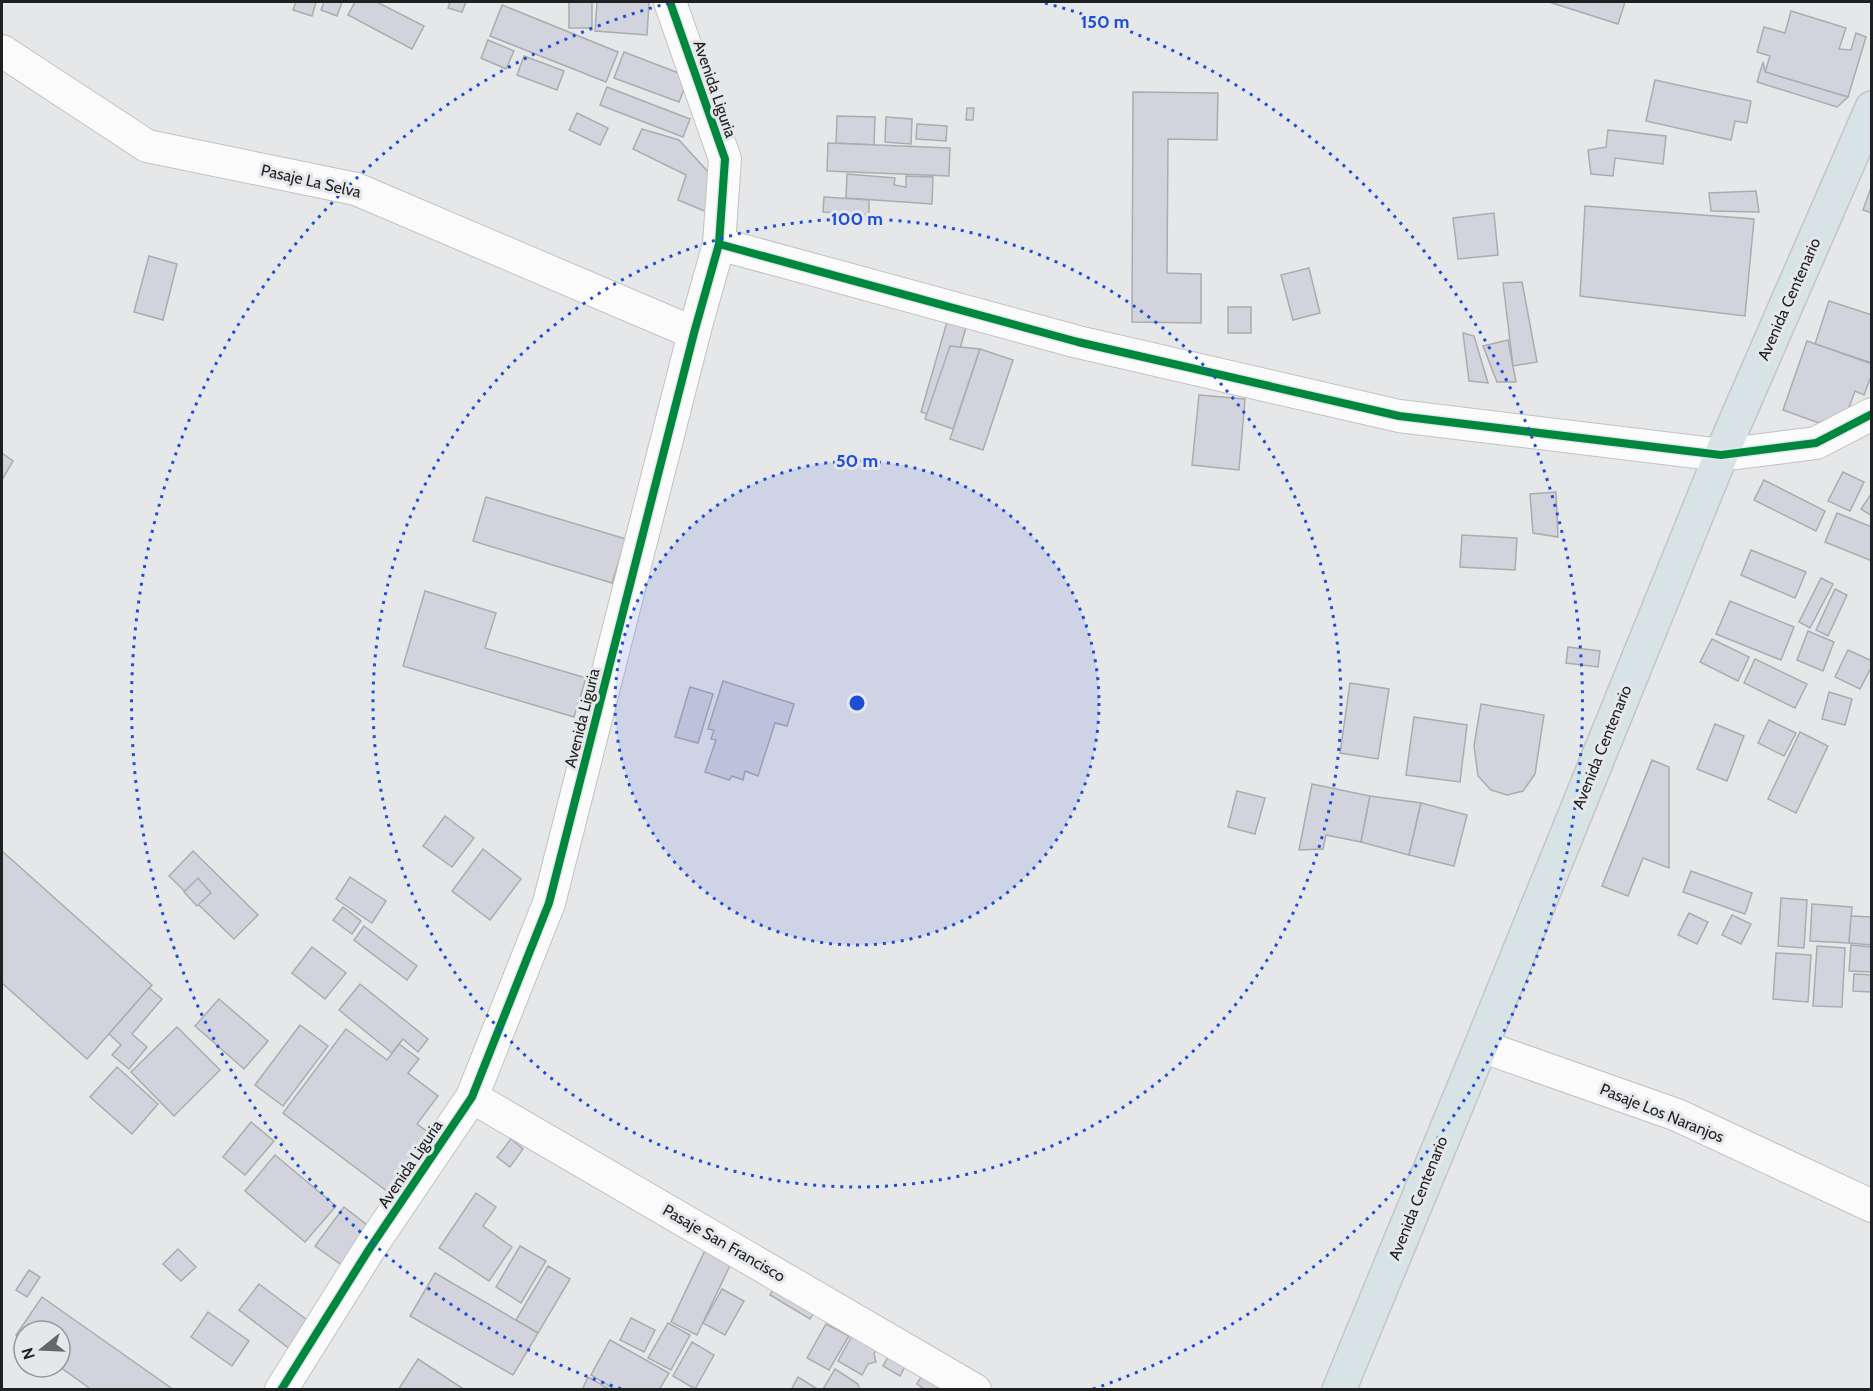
<svg xmlns="http://www.w3.org/2000/svg" width="1873" height="1391" font-family="Cabin,sans-serif">
	<style>
		.building { fill: #d3d3dd; stroke: #abacad; stroke-width: 1.5 }
		.lines { fill: none; stroke-linecap: round; stroke-linejoin: round }
		.minor-casing { stroke: #c2c2c4; stroke-width: 34 }
		.major-casing { stroke: #c5c5c6; stroke-width: 36 }
		.minor { stroke: #fbfbfc; stroke-width: 32 }
		.major { stroke: #d8e3e6; stroke-width: 33 }
		.cycleway-casing { stroke: #e5e7ea; stroke-width: 11 }
		.cycleway { stroke: #00873e; stroke-width: 8 }
		.ring { fill: none; stroke: #1d4ed8; stroke-width: 3; stroke-dasharray: 3 6 }
		.labels { text-anchor: middle; dominant-baseline: central; stroke-width: 6; stroke-linejoin: round; paint-order: stroke }
		.street-label { font-size: 16px; fill: #1f2021; stroke: #e5e7ea }
		.centre { fill: #1d4ed8; stroke: #e5e7ea; stroke-width: 3 }
		.ring-label { font-size: 18px; text-anchor: middle; font-weight: bold; fill: #1d4ed8; stroke: #e5e7ea; stroke-width: 6; stroke-linejoin: round; paint-order: stroke }
	</style>
	<rect width="100%" height="100%" fill="#e6e7e9"/>
	<!-- building -->
	<g class="building">
		<polygon points="296,2 316,2 312,16 293,10"/>
		<polygon points="324,2 342,2 337,16 321,10"/>
		<polygon points="355,2 377,2 424,26 412,49 348,15"/>
		<polygon points="450,2 466,2 462,12 448,8"/>
		<rect x="569" y="2" width="23" height="26"/>
		<polygon points="597,2 649,2 647,35 595,31"/>
		<polygon points="1549,2 1625,2 1618,24"/>
		<polygon points="502,5 618,52 606,82 490,36"/>
		<polygon points="1791,11 1846,28 1839,49 1851,50 1856,33 1866,37 1848,97 1765,72 1770,56 1757,52 1764,27 1785,33"/>
		<polygon points="488,40 514,51 506,69 481,58"/>
		<polygon points="624,52 689,77 679,102 614,78"/>
		<polygon points="524,56 564,71 557,90 517,75"/>
		<polygon points="1763,62 1765,72 1848,97 1837,107 1757,82"/>
		<polygon points="1655,80 1751,101 1747,123 1735,121 1731,140 1646,121"/>
		<polygon points="607,87 690,119 683,137 600,105"/>
		<polygon points="1133,92 1218,93 1217,140 1168,139 1167,273 1201,274 1201,323 1132,322"/>
		<polygon points="967,108 974,108 973,120 966,120"/>
		<polygon points="577,113 608,128 600,145 569,130"/>
		<polygon points="837,116 875,117 874,145 836,143"/>
		<polygon points="886,117 912,119 911,144 885,142"/>
		<polygon points="917,124 947,126 946,141 916,139"/>
		<polygon points="642,129 679,140 720,185 714,215 678,200 686,175 633,149"/>
		<polygon points="1608,130 1666,136 1663,164 1615,158 1613,176 1591,174 1588,150 1606,147"/>
		<polygon points="828,143 950,148 949,176 827,171"/>
		<polygon points="847,174 895,178 894,185 906,187 906,176 933,177 932,204 846,198"/>
		<polygon points="1872,185 1872,213 1863,210"/>
		<polygon points="1756,191 1759,212 1711,211 1709,193"/>
		<polygon points="824,197 869,200 869,215 823,212"/>
		<polygon points="1585,206 1754,219 1745,316 1580,296"/>
		<polygon points="1494,213 1498,255 1458,259 1453,218"/>
		<polygon points="149,256 177,264 163,320 134,312"/>
		<polygon points="1309,268 1320,313 1293,320 1281,275"/>
		<polygon points="1522,282 1537,362 1513,366 1503,283"/>
		<polygon points="1829,301 1872,315 1872,363 1815,344"/>
		<rect x="1228" y="307" width="23" height="26"/>
		<polygon points="947,322 966,327 941,418 921,412"/>
		<polygon points="1463,333 1474,336 1488,383 1469,381"/>
		<polygon points="1508,340 1516,382 1497,382 1483,346"/>
		<polygon points="1807,341 1872,364 1872,374 1864,395 1855,391 1848,410 1819,423 1783,410"/>
		<polygon points="950,346 980,349 953,429 925,419"/>
		<polygon points="980,349 1013,360 983,450 950,439"/>
		<polygon points="1199,395 1245,399 1239,470 1192,465"/>
		<polygon points="2,453 13,461 2,480"/>
		<polygon points="1843,472 1864,482 1850,511 1828,501"/>
		<polygon points="1764,480 1825,511 1816,531 1754,500"/>
		<polygon points="1556,492 1558,537 1533,533 1530,494"/>
		<polygon points="1872,493 1872,516 1861,509"/>
		<polygon points="486,497 626,539 612,583 473,541"/>
		<polygon points="1837,513 1872,527 1872,561 1825,542"/>
		<polygon points="1462,535 1517,538 1515,570 1460,567"/>
		<polygon points="1751,550 1806,572 1795,598 1741,575"/>
		<polygon points="1821,578 1833,584 1810,628 1799,622"/>
		<polygon points="1835,589 1847,595 1828,636 1816,630"/>
		<polygon points="425,591 496,613 485,648 586,678 574,717 403,666"/>
		<polygon points="1730,601 1794,627 1781,660 1716,634"/>
		<polygon points="1808,631 1834,642 1823,671 1797,660"/>
		<polygon points="1712,639 1749,657 1738,681 1700,662"/>
		<polygon points="1568,647 1600,651 1598,667 1566,663"/>
		<polygon points="1848,650 1872,661 1872,666 1860,689 1835,677"/>
		<polygon points="1755,659 1807,684 1795,708 1744,683"/>
		<polygon points="723,681 794,704 787,726 775,723 758,776 745,771 743,780 732,776 729,780 705,772 716,740 711,739 714,730 708,729"/>
		<polygon points="1350,683 1389,689 1378,759 1340,753"/>
		<polygon points="690,687 713,694 698,743 675,737"/>
		<polygon points="1829,692 1852,699 1845,725 1822,719"/>
		<polygon points="1481,704 1544,715 1535,774 1523,791 1507,795 1491,790 1478,776 1474,746"/>
		<polygon points="1414,717 1467,725 1460,782 1406,775"/>
		<polygon points="1769,720 1796,733 1784,756 1758,743"/>
		<polygon points="1715,724 1744,736 1727,781 1697,769"/>
		<polygon points="1800,732 1828,746 1796,813 1768,799"/>
		<polygon points="1652,760 1669,767 1669,868 1643,858 1628,896 1602,886"/>
		<polygon points="1312,784 1370,796 1361,842 1326,835 1323,849 1299,850"/>
		<polygon points="1237,791 1265,798 1255,834 1228,827"/>
		<polygon points="1370,796 1421,803 1409,855 1361,842"/>
		<polygon points="1421,803 1467,815 1454,866 1409,855"/>
		<polygon points="445,816 474,838 452,867 423,846"/>
		<polygon points="483,849 521,879 490,920 452,891"/>
		<polygon points="2,851 152,985 87,1059 2,983"/>
		<polygon points="193,851 258,915 234,939 169,876"/>
		<polygon points="1691,871 1752,893 1745,914 1683,892"/>
		<polygon points="350,877 386,901 372,923 336,899"/>
		<polygon points="198,878 211,893 197,906 184,892"/>
		<polygon points="1781,898 1807,900 1804,948 1778,946"/>
		<polygon points="1812,904 1852,907 1849,943 1810,941"/>
		<polygon points="343,907 361,921 352,934 333,920"/>
		<polygon points="1689,913 1708,922 1697,944 1678,935"/>
		<polygon points="1732,915 1751,924 1741,944 1722,935"/>
		<polygon points="1851,916 1872,917 1872,945 1849,943"/>
		<polygon points="364,926 417,966 407,980 354,940"/>
		<polygon points="1851,945 1872,947 1872,972 1849,971"/>
		<polygon points="1817,946 1845,948 1842,1007 1813,1006"/>
		<polygon points="312,947 346,973 325,999 292,973"/>
		<polygon points="1776,953 1811,955 1808,1002 1773,999"/>
		<polygon points="1854,974 1872,975 1872,992 1853,991"/>
		<polygon points="360,984 428,1039 418,1052 403,1039 392,1053 339,1010"/>
		<polygon points="149,988 162,999 132,1034 147,1047 129,1069 112,1055 121,1045 109,1034"/>
		<polygon points="219,999 268,1041 244,1069 195,1026"/>
		<polygon points="300,1025 328,1046 283,1106 255,1085"/>
		<polygon points="177,1027 220,1070 174,1116 131,1072"/>
		<polygon points="346,1029 387,1060 399,1044 419,1059 408,1073 438,1096 417,1124 440,1141 396,1198 283,1113"/>
		<polygon points="117,1067 158,1104 132,1134 90,1097"/>
		<polygon points="251,1122 274,1141 245,1175 223,1157"/>
		<polygon points="511,1139 523,1149 510,1167 497,1157"/>
		<polygon points="275,1155 336,1206 305,1242 245,1191"/>
		<polygon points="476,1193 496,1207 483,1226 512,1247 489,1281 439,1248"/>
		<polygon points="344,1207 371,1228 343,1266 315,1246"/>
		<polygon points="709,1242 735,1255 697,1335 671,1322"/>
		<polygon points="520,1246 546,1261 521,1303 496,1287"/>
		<polygon points="178,1249 196,1267 181,1281 163,1264"/>
		<polygon points="548,1266 570,1279 538,1333 516,1320"/>
		<polygon points="29,1270 40,1277 27,1297 16,1290"/>
		<polygon points="435,1273 538,1333 513,1375 410,1316"/>
		<polygon points="779,1279 819,1304 810,1319 770,1295"/>
		<polygon points="259,1284 315,1326 295,1353 239,1310"/>
		<polygon points="722,1289 744,1301 725,1335 703,1323"/>
		<polygon points="42,1297 174,1390 92,1390 60,1367 60,1331 24,1331 24,1341 16,1335"/>
		<polygon points="208,1312 249,1341 232,1366 191,1337"/>
		<polygon points="631,1318 655,1330 644,1352 620,1340"/>
		<polygon points="668,1323 690,1335 671,1370 648,1358"/>
		<polygon points="826,1324 849,1336 829,1370 807,1358"/>
		<polygon points="857,1327 881,1340 874,1354 876,1362 868,1364 862,1375 838,1361"/>
		<polygon points="610,1340 669,1373 659,1390 616,1390 591,1375"/>
		<polygon points="692,1342 714,1355 695,1389 673,1376"/>
		<polygon points="892,1350 909,1359 900,1376 883,1366"/>
		<polygon points="418,1359 465,1390 398,1390"/>
		<polygon points="926,1368 943,1377 936,1390 926,1390 917,1384"/>
		<polygon points="835,1369 858,1384 860,1390 823,1389"/>
		<polygon points="588,1377 611,1390 582,1390"/>
		<polygon points="798,1377 819,1390 791,1390"/>
	</g>
	<g class="lines">
		<!-- minor casing -->
		<g class="minor-casing">
			<g id="minor">
				<polyline points="2,51 147,146 356,189 694,333"/>
				<polyline points="719,244 1078,342 1399,416 1721,455 1816,443 1872,414"/>
				<polyline points="1481,1046 1677,1115 1872,1206"/>
				<polyline points="472,1097 975,1390"/>
				<polyline points="281,1390 368,1251 472,1097 549,903 694,333 719,244 725,159 670,2"/>
			</g>
		</g>
		<!-- major casing -->
		<g class="major-casing">
			<polyline id="major" points="1339,1390 1481,1046 1721,455 1872,108"/>
		</g>
		<!-- minor -->
		<use href="#minor" class="minor"/>
		<!-- major -->
		<use href="#major" class="major"/>
		<!-- cycleway casing -->
		<g class="cycleway-casing">
			<g id="cycleway">
				<polyline points="719,244 1078,342 1399,416 1721,455 1816,443 1872,414"/>
				<polyline points="281,1390 368,1251 472,1097 549,903 694,333 719,244 725,159 670,2"/>
			</g>
		</g>
		<!-- cycleway -->
		<use href="#cycleway" class="cycleway"/>
	</g>
	<!-- distance rings -->
	<circle cx="857" cy="703" r="242" fill="#1d4ed8" fill-opacity=".12"/>
	<g class="ring">
		<circle cx="857" cy="703" r="242"/>
		<circle cx="857" cy="703" r="484"/>
		<path d="M621 1389A725 725 0 0 1 669 3M1045 3A725 725 0 0 1 1093 1389"/>
	</g>
	<g class="labels">
		<!-- street labels -->
		<g class="street-label">
			<text transform="translate(715 89) rotate(71)">Avenida Liguria</text>
			<text transform="translate(311 181) rotate(13)">Pasaje La Selva</text>
			<text transform="translate(1789 299) rotate(-66)">Avenida Centenario</text>
			<text transform="translate(582 718) rotate(-76)">Avenida Liguria</text>
			<text transform="translate(1602 747) rotate(-68)">Avenida Centenario</text>
			<text transform="translate(1662 1113) rotate(22)">Pasaje Los Naranjos</text>
			<text transform="translate(410 1164) rotate(-56)">Avenida Liguria</text>
			<text transform="translate(1418 1198) rotate(-68)">Avenida Centenario</text>
			<text transform="translate(724 1243) rotate(30)">Pasaje San Francisco</text>
		</g>
	</g>
	<circle cx="857" cy="703" r="9" class="centre"/>
	<g class="ring-label">
		<text x="1105" y="28">150 m</text>
		<text x="857" y="225">100 m</text>
		<text x="857" y="467">50 m</text>
	</g>
	<!-- border -->
	<rect width="1873" height="1391" fill="none" stroke="#1f2021" stroke-width="6"/>
	<!-- north arrow -->
	<g transform="translate(42 1349) rotate(252)"><circle r="28" fill="#e5e7ea" stroke="#96979a" stroke-width="1.5"/>
	<path d="M0-4.5L10 22L0 15L-10 22Z" fill="#656667"/>
	<text y="-9" font-size="16" font-weight="bold" text-anchor="middle" fill="#1f2021">N</text>
	</g>
</svg>
